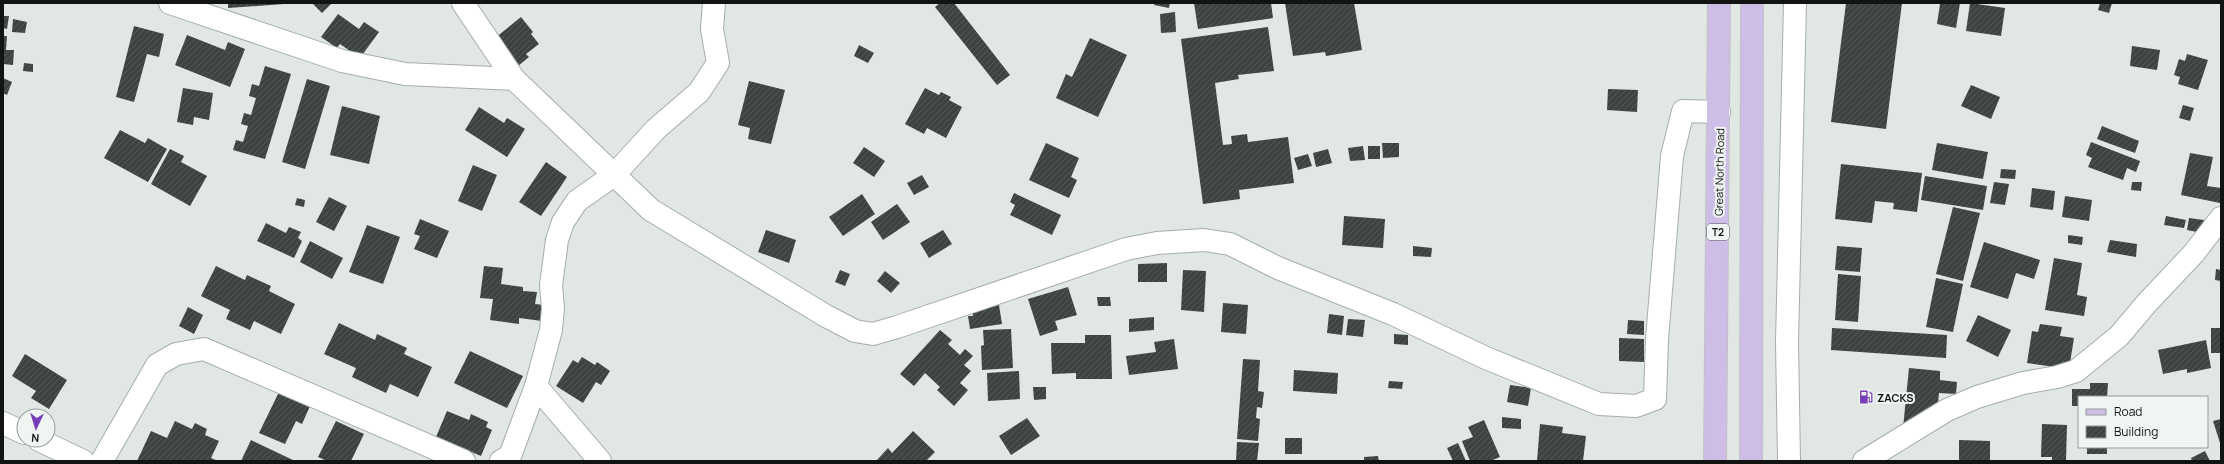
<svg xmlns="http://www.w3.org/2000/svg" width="2224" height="464" font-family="Manrope,sans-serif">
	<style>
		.building { fill: url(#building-hatch) }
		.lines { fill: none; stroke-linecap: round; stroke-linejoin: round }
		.minor-casing { stroke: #a6adaa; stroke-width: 24 }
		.major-casing { stroke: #c1c2c2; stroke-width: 24 }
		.minor { stroke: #fff; stroke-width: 22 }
		.major { stroke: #cebee7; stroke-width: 22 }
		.labels { text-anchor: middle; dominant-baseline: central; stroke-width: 4; stroke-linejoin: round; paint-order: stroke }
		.shield { fill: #eef5f2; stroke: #545856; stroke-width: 1 }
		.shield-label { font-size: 10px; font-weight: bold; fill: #121413 }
		.street-label { font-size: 11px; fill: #121413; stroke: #eef5f2 }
		.poi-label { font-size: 11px; font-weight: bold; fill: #121413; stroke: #eef5f2; text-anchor: start }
	</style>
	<defs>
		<pattern id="building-hatch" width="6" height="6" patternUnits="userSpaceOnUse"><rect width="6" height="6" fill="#3d4340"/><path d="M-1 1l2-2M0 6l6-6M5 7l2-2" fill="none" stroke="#565a58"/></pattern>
	</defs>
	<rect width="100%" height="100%" fill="#e1e8e4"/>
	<!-- building -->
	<g class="building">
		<polygon points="228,3 284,3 284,4 228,8"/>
		<polygon points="312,3 332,3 322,13"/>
		<polygon points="940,3 954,3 1010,75 997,85 935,7"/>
		<polygon points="1155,3 1170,3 1169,8 1154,5"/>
		<polygon points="1194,3 1271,3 1273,18 1198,29"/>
		<polygon points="1285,3 1354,3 1362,50 1326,56 1325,52 1293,56"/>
		<polygon points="1846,3 1902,3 1886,129 1831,122"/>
		<polygon points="1937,3 1960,3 1956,28 1937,24 1940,4"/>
		<polygon points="1970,3 2005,8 2001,36 1966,31"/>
		<polygon points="2100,3 2112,3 2109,13 2098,10"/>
		<polygon points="1175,12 1176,32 1161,33 1160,14"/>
		<polygon points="338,14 359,29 364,22 379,32 360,58 340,44 337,48 321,37"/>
		<polygon points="3,16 9,16 7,29 3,28"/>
		<polygon points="521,17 533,32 531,34 539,44 526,54 529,57 518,66 495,38"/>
		<polygon points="13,19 27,22 25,33 12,32"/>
		<polygon points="134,26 164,34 159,57 147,54 134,102 116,97"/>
		<polygon points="1268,27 1274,71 1238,75 1239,79 1215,83 1223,145 1232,144 1231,136 1247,134 1248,142 1288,137 1294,183 1239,190 1240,199 1203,204 1181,39"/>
		<polygon points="187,35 225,50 228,42 245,49 230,87 175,65"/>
		<polygon points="3,36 7,36 6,50 14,50 13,65 3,64"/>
		<polygon points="1090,38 1127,55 1098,117 1056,98 1066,74 1072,77"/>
		<polygon points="859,45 874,53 868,63 854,56"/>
		<polygon points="2132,46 2160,50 2157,70 2130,66"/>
		<polygon points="2187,54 2208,60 2198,90 2178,84 2180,77 2174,75 2179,59 2185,61"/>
		<polygon points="24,63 33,64 33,72 23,71"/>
		<polygon points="265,66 291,74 265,159 233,150 236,140 243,142 248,126 241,124 244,113 251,115 256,98 249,96 252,84 259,86"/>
		<polygon points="3,78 12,82 7,95 3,93"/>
		<polygon points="307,79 330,86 305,169 282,162"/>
		<polygon points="749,81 785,90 771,144 748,139 750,128 738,125"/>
		<polygon points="1971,85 2000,97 1991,119 1961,106"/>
		<polygon points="183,88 213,93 209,120 194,117 193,125 177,122"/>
		<polygon points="925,88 939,95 941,92 951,97 949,100 962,107 946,138 927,128 924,134 905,124"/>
		<polygon points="1608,89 1638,90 1637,112 1607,110"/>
		<polygon points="2183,105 2194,108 2190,121 2179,118"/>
		<polygon points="342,106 380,116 369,164 330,155"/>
		<polygon points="479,107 504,123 507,118 525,129 507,157 465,130"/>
		<polygon points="2102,126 2139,141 2135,153 2097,139"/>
		<polygon points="120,130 145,143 148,138 167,149 148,182 104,158"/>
		<polygon points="2091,142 2140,161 2136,172 2127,168 2123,180 2088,167 2092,158 2086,155"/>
		<polygon points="1046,143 1079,158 1071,177 1077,180 1069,198 1029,180"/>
		<polygon points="1382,143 1399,143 1399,157 1383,158"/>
		<polygon points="1937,143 1988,152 1983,179 1932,170"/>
		<polygon points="1363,146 1365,160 1350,161 1348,148"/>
		<rect x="1368" y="146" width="12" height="13"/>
		<polygon points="864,147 885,161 874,177 853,163"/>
		<polygon points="170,149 184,156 181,162 207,176 190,206 151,184"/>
		<polygon points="1328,149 1332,163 1316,167 1313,153"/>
		<polygon points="2190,153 2213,157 2207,186 2221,188 2220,203 2181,195"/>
		<polygon points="1308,154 1312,166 1298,170 1294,158"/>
		<polygon points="546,162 567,177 541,216 519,202"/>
		<polygon points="1841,164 1922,173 1917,212 1893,209 1894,203 1875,201 1872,223 1835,219"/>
		<polygon points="473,165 497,175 482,211 458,201"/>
		<polygon points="2001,169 2016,170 2015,179 2000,178"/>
		<polygon points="922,175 929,187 914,195 907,183"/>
		<polygon points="1925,176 1987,186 1983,210 1921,200"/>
		<polygon points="1994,182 2009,184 2005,205 1990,203"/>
		<polygon points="2132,182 2142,182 2141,191 2131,190"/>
		<polygon points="2032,188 2055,191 2053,210 2030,207"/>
		<polygon points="1014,193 1061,215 1052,235 1010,215 1015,205 1010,202"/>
		<polygon points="862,194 875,214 843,236 829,217"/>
		<polygon points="2065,196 2092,200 2089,221 2062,217"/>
		<polygon points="329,197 347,206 334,231 316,222"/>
		<polygon points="297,198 305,200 304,207 295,205"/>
		<polygon points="897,204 910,222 883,240 871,222"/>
		<polygon points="1953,207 1980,213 1963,281 1936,274"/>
		<polygon points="1344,216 1385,219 1383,248 1342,245"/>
		<polygon points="2166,216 2186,220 2184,228 2164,225"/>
		<polygon points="2189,218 2204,220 2202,233 2187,230"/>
		<polygon points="420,219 449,231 437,258 414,249 420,236 414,234"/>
		<polygon points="266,223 286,233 289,227 301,232 298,238 302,241 294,258 257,241"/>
		<polygon points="367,225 400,237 383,284 349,272"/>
		<polygon points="766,230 796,240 789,263 758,252"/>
		<polygon points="943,230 952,244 929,258 920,243"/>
		<polygon points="2068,235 2083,237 2082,245 2068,243"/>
		<polygon points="2110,240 2137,244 2136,257 2107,252"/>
		<polygon points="310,241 343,258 332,279 300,262"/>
		<polygon points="1984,242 2040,260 2034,279 2016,273 2008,299 1970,287"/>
		<polygon points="1413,246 1432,248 1431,257 1413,256"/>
		<polygon points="1837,246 1862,248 1860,272 1835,270"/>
		<polygon points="2054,258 2082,263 2077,295 2087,297 2084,316 2045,310"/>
		<polygon points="1167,263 1167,282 1138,282 1138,264"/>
		<polygon points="216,266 245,280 247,275 271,286 269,291 295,304 281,334 254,321 250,330 226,319 230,310 201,296"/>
		<polygon points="484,266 503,268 501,284 523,287 523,291 537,292 535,304 544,305 542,321 519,318 519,324 490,320 493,299 480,298"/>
		<polygon points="2216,269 2221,270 2221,281 2215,280"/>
		<polygon points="840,270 850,274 845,286 835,282"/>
		<polygon points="1183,270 1206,271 1204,312 1181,310"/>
		<polygon points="885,271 900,283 891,293 877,281"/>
		<polygon points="1838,274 1861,276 1858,322 1835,320"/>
		<polygon points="1936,278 1963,284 1953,332 1926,327"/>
		<polygon points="1068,287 1077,315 1055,321 1058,330 1040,336 1028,299"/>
		<polygon points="1097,297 1110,297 1111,306 1098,306"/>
		<polygon points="1223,303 1248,305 1246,334 1221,332"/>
		<polygon points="999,305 1002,324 970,329 968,316 973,316 972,310"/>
		<polygon points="188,307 203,315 194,334 179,326"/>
		<polygon points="1329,314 1344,316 1342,335 1327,333"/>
		<polygon points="1978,315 2011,330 1998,357 1966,341"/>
		<polygon points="1154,317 1154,330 1129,332 1129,319"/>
		<polygon points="1348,319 1365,320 1363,337 1346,335"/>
		<polygon points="1628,320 1644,321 1644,335 1627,334"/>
		<polygon points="339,323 375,340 377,334 407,348 404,354 432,367 418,397 390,384 386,393 352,377 356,368 324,354"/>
		<polygon points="2040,324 2062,327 2060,336 2074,338 2069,369 2027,363 2032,331 2038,332"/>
		<polygon points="1832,328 1947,335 1946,358 1831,350"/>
		<rect x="2211" y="328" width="10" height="25"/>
		<polygon points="1011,329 1013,368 982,370 981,346 984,345 983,330"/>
		<polygon points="940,330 952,340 948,344 960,355 965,349 973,356 964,365 971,371 960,383 968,390 954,406 937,390 940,387 925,373 914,386 900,374"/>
		<polygon points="1394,334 1408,335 1408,345 1394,344"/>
		<polygon points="1085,335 1111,335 1112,379 1076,379 1076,373 1052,374 1051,343 1085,343"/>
		<polygon points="1619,338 1644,339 1644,362 1619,361"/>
		<polygon points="1174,339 1178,369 1129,375 1126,356 1156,352 1154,342"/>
		<polygon points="2206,340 2211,368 2187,373 2187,369 2163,374 2158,350"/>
		<polygon points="470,351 523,376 507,408 454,383"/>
		<polygon points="25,354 67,380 49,409 31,398 36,391 12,376"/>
		<polygon points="582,357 595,365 597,362 610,371 601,385 596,382 583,403 556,386 573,360 578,363"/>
		<polygon points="1243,359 1260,360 1258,391 1264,392 1262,408 1257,407 1256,418 1260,419 1258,441 1237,439"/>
		<polygon points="1909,368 1940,371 1940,380 1957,382 1956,394 1939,393 1937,412 1903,428"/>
		<polygon points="1294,370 1338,373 1337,394 1293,391"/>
		<polygon points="1019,371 1020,399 988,401 987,373"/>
		<polygon points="1389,381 1403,382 1402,389 1388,388"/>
		<polygon points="2090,383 2108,383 2107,397 2079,397 2079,406 2072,406 2072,389 2090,389"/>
		<polygon points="1510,385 1531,388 1528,406 1507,402"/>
		<polygon points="1033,387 1046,387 1046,399 1034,400"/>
		<polygon points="279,392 310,406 302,424 296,421 285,444 259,433"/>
		<polygon points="447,411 469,420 471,414 488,422 486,427 492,430 481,456 436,437"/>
		<polygon points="1502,417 1521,419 1521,429 1502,428"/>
		<polygon points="1027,418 1040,436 1011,455 999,436"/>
		<polygon points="2221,419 2221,446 2213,421"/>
		<polygon points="1484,420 1500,457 1490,461 1470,461 1462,441 1473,437 1468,427"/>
		<polygon points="175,421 192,429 195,423 207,429 205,435 219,441 211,458 218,461 137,461 151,431 167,438"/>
		<polygon points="336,421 364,434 351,461 327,461 318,457"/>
		<polygon points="1540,424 1563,427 1562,433 1586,436 1583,461 1537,461"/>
		<polygon points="2042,424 2067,425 2066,461 2052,461 2052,457 2041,457"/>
		<polygon points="913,431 935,452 926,461 877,460 888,448 892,453"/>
		<rect x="1285" y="438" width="17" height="16"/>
		<polygon points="251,440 295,461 241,461"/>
		<polygon points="1959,440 1990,441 1990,461 1959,461"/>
		<polygon points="1237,442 1259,443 1257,461 1236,461"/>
		<polygon points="1458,443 1466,461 1453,461 1447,448"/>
		<rect x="2087" y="447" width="20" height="7"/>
		<polygon points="2205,451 2210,461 2192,461 2191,458"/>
		<polygon points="1378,456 1379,461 1364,461 1364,457"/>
	</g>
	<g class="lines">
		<!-- minor casing -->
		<g class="minor-casing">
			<g id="minor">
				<polyline points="170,3 342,61 405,74 514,79"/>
				<polyline points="463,3 514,79 651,210 826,316 855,331 873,334 897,327 1126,249 1157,243 1204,240 1230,244 1278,268 1393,314 1486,358 1599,404 1636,406 1655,399 1657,339 1672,156 1683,111 1719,112"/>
				<polyline points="536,386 600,461"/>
				<polyline points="3,423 24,433"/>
				<polyline points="39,440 83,461"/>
				<polyline points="102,461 157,365 176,354 204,349 464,461"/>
				<polyline points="501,461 510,456 536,386 551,330 553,308 551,285 557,240 563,222 577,201 614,175 656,129 699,92 718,63 712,29 714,3"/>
				<polyline points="1789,461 1787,342 1795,3"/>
				<polyline points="1864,461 1947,410 1977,397 2023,383 2057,377 2076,371 2119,336 2146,304 2194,253 2221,218"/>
			</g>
		</g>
		<!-- major casing -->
		<g class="major-casing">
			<g id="major">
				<polyline points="1715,461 1719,3"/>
				<polyline points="1751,461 1752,3"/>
			</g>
		</g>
		<!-- minor -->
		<use href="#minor" class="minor"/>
		<!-- major -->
		<use href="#major" class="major"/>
	</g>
	<!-- icons -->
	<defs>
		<g id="fuel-bare" transform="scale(1.08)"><path d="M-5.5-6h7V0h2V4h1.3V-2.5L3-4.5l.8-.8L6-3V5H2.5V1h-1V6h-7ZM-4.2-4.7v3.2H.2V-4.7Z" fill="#773fb5" stroke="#eef5f2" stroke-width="2.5" paint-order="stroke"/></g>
	</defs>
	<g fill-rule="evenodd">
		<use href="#fuel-bare" x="1866" y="397"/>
	</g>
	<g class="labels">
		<!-- shield labels -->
		<rect class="shield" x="1707" y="224" width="22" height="16" rx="3"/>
		<g class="shield-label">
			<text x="1718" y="232">T2</text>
		</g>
		<!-- street labels -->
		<g class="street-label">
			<text transform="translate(1719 172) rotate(-89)">Great North Road</text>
		</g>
		<!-- poi labels -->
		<g class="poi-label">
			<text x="1877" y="397">ZACKS</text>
		</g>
	</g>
	<!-- border -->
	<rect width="2224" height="464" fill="none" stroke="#121413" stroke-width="8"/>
	<!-- legend -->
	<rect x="2078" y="396" width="130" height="52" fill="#eef5f2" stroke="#969b99"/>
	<rect x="2086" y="409" width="20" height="6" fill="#cebee7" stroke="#969b99"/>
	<text x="2114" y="416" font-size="12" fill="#121413">Road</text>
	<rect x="2086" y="426" width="20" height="12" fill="url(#building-hatch)" stroke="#969b99"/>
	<text x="2114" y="436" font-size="12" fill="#121413">Building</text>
	<!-- north arrow -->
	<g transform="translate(36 428) rotate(184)"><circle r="19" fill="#eef5f2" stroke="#969b99"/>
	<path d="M0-3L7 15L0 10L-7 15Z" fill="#773fb5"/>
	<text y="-6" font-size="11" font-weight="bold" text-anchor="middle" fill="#121413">N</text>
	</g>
</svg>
